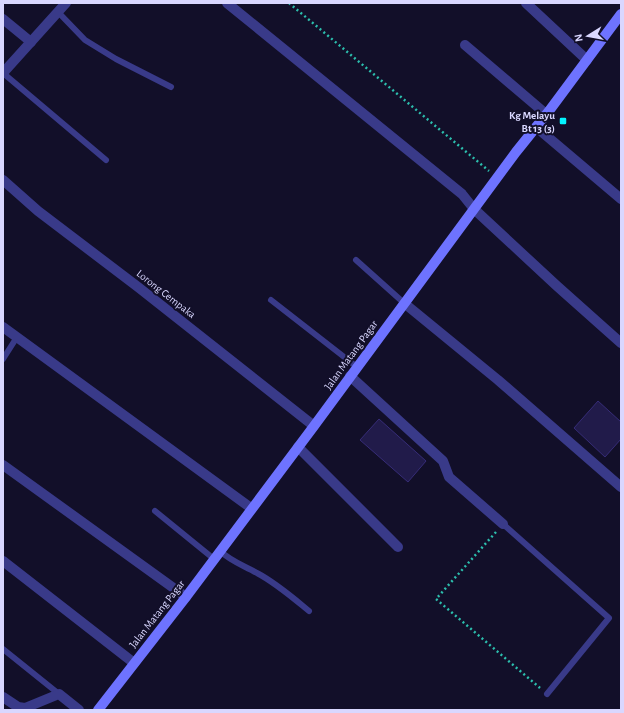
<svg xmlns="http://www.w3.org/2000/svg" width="624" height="713" font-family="'Alegreya Sans',sans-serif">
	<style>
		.building { fill: #211b4a; stroke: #362c77 }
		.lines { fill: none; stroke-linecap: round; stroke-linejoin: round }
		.path { stroke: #2cbead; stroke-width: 2.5; stroke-dasharray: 2 3; stroke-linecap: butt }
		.lane { stroke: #393a89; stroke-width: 6 }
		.street { stroke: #393a89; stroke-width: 10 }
		.secondary { stroke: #6e73ff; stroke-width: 10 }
		.poi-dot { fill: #03f4ff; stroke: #120f29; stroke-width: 1.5 }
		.labels { text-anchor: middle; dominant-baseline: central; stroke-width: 4; stroke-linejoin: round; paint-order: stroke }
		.poi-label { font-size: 11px; font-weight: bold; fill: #d9d7ff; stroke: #120f29; text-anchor: end }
		.street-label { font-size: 11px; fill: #d9d7ff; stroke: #120f29 }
	</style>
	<rect width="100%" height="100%" fill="#120f29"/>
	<!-- building -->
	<g class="building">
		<polygon points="598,401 621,422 621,439 605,457 574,428"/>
		<polygon points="379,419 426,461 408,482 360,440"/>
	</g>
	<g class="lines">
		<!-- path -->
		<g class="path">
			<polyline points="289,3 489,171"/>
			<polyline points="496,532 436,599 540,688"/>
		</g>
		<!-- lane -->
		<g class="lane">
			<polyline points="58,12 85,40 116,59 171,87"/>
			<polyline points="3,73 106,160"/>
			<polyline points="356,260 404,303"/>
			<polyline points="271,300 357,367"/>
			<polyline points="3,359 17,337"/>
			<polyline points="155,511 214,559"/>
			<polyline points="503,524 609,618 547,694"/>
			<path d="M220,551C232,562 243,565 257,573C276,583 292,597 309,611"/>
			<polyline points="3,649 59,694"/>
		</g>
		<!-- street -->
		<g class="street">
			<polyline points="227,3 462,194 474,209 557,286 621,343"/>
			<polyline points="526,3 587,60"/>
			<polyline points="3,19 31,42"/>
			<polyline points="465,45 546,114"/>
			<polyline points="3,73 66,3"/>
			<polyline points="536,127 621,199"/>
			<polyline points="3,180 38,211 138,287 314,426"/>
			<polyline points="404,303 498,380 621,487"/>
			<polyline points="3,327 251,508"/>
			<polyline points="350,376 443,461 449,477 503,524"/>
			<polyline points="298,447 398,547"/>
			<polyline points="3,465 186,597"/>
			<polyline points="3,561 134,663"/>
			<polyline points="3,697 18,707 25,708 59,694 79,710"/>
		</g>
		<!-- secondary -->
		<polyline class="secondary" points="98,710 186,597 314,426 516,152 549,111 621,14"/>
	</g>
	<!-- markers -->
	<rect class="poi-dot" x="559" y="117" width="8" height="8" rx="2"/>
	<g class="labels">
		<!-- poi labels -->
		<g class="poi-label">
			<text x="555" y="115">Kg Melayu<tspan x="555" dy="13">Bt 13 (3)</tspan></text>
		</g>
		<!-- street labels -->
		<g class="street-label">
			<text transform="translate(166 294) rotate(38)">Lorong Cempaka</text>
			<text transform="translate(351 355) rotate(-54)">Jalan Matang Pagar</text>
			<text transform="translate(157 614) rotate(-52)">Jalan Matang Pagar</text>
		</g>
	</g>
	<!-- border -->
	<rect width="624" height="713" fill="none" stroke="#d9d7ff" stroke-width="8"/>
	<!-- north arrow -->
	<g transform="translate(588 36) rotate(259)" stroke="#120f29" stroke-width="3" paint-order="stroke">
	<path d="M0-3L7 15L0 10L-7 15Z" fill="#d9d7ff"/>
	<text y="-6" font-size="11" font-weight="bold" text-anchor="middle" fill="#d9d7ff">N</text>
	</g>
</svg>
